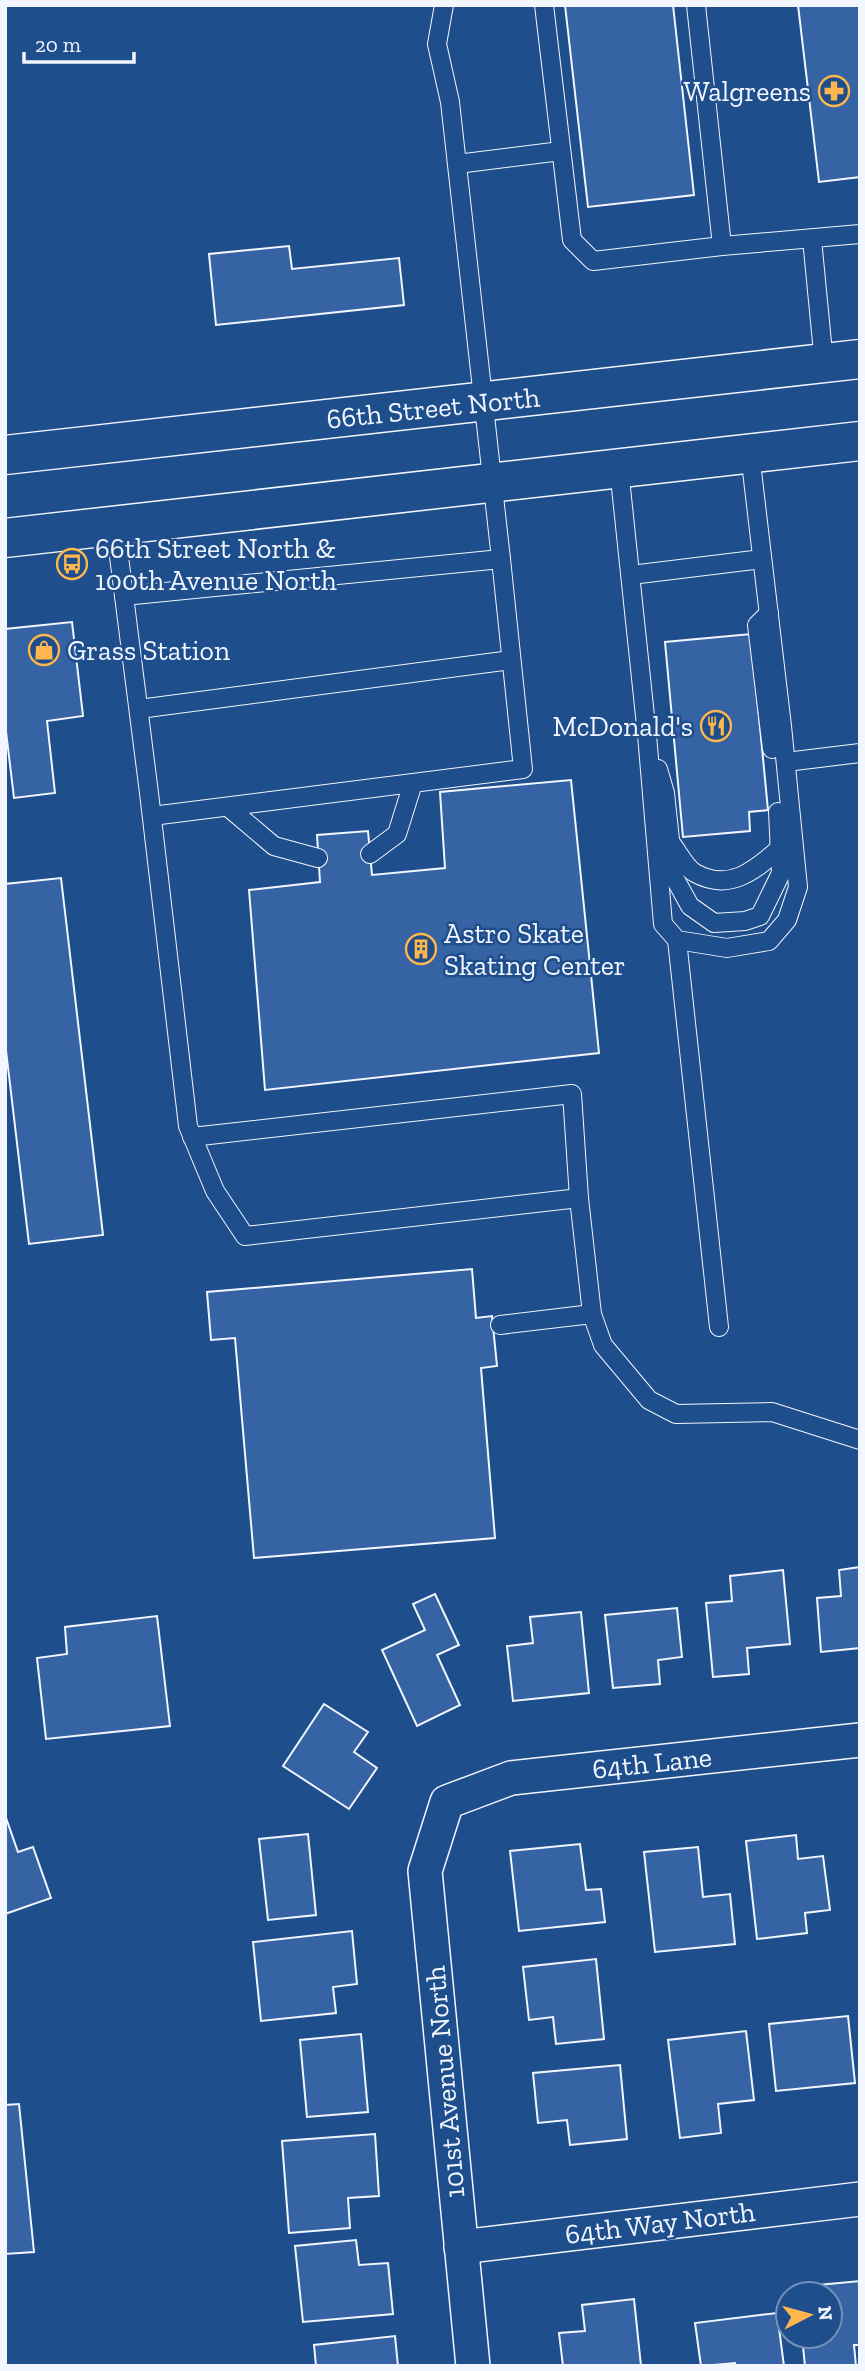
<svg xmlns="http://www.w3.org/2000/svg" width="865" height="2371" font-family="'Zilla Slab',serif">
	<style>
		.building { fill: #3563a3; stroke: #f2f6ff; stroke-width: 2 }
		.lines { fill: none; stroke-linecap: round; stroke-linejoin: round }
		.lane-casing { stroke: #f2f6ff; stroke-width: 20 }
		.street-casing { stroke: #f2f6ff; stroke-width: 36 }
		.primary-casing { stroke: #f2f6ff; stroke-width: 41 }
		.lane { stroke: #1f4e8c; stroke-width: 18 }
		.street { stroke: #1f4e8c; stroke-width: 33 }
		.primary { stroke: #1f4e8c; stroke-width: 38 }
		.labels { text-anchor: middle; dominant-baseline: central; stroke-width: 5; stroke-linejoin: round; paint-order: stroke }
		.poi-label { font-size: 28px; fill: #f2f6ff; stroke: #1f4e8c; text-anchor: start }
		.street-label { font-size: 28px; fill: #f2f6ff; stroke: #1f4e8c }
	</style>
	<rect width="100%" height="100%" fill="#1f4e8c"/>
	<!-- building -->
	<g class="building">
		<polygon points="565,5 673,5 694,195 588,207"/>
		<polygon points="798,5 860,5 860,177 819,182"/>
		<polygon points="289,246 292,269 399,258 404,305 216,325 209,254"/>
		<polygon points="72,622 83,716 47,721 55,793 14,798 5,723 5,629"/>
		<polygon points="751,634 768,810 749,812 750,831 683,837 665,642"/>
		<polygon points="571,780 599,1053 265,1090 249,890 320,882 317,835 368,831 372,875 445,868 440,792"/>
		<polygon points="61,878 103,1235 29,1244 5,1042 5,884"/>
		<polygon points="472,1269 476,1318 492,1316 497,1366 481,1368 495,1538 254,1558 235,1338 211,1340 207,1292"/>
		<polygon points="860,1567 860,1648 821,1652 817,1598 841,1596 839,1570"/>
		<polygon points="783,1570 790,1644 747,1648 749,1674 713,1677 706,1603 732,1601 730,1576"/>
		<polygon points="435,1594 459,1645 437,1655 460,1705 417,1726 382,1650 425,1630 413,1604"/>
		<polygon points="677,1608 682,1657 658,1660 660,1684 613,1688 605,1615"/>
		<polygon points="581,1612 589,1693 513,1701 507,1646 533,1643 530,1617"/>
		<polygon points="157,1616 170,1726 46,1739 37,1658 67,1654 65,1627"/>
		<polygon points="324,1704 368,1732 354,1752 377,1768 349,1809 283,1766"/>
		<polygon points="5,1815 18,1852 33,1847 51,1898 5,1914"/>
		<polygon points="308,1834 316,1915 268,1920 259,1839"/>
		<polygon points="796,1835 798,1859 823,1856 830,1910 805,1913 807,1933 757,1939 746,1841"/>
		<polygon points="580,1844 586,1890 601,1889 605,1922 519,1931 510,1851"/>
		<polygon points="698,1847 703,1897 730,1894 735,1944 655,1952 644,1852"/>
		<polygon points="352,1931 357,1984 333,1987 336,2013 261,2021 253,1942"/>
		<polygon points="596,1959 604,2039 556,2044 553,2017 529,2020 523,1967"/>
		<polygon points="848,2016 855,2083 776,2091 769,2024"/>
		<polygon points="746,2031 754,2100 718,2104 721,2133 680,2138 668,2040"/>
		<polygon points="361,2034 368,2112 307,2117 300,2040"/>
		<polygon points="620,2065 627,2139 570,2145 567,2120 538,2123 533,2073"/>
		<polygon points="19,2104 34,2252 5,2254 5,2105"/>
		<polygon points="375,2134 379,2196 348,2198 350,2228 289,2233 282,2141"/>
		<polygon points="356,2240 359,2265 388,2263 393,2314 303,2322 295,2246"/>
		<polygon points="860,2281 860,2345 854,2345 856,2366 805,2366 802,2336 830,2336 830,2294 798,2294 797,2287"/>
		<polygon points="634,2299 641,2366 563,2366 559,2333 585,2331 582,2305"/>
		<polygon points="777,2313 784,2366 735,2366 735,2363 701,2366 695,2323"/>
		<polygon points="395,2336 398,2366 316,2366 314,2345"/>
	</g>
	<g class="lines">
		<!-- lane casing -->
		<g class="lane-casing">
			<g id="lane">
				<polyline points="544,5 572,240 593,261 722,246 696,5"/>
				<polyline points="457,164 561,151"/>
				<polyline points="812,239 824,363"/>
				<polyline points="722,246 860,234"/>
				<polyline points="619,469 647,735 663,924 677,940 727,948 769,941 787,920 798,887 782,726 750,454"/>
				<polyline points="115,525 149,793 188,1126 215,1191 245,1236 579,1198"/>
				<polyline points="631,575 762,559"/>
				<polyline points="124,596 501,559 450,102 437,44 444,5"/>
				<polyline points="769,613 757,625 772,749"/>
				<polyline points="139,709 511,660"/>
				<polyline points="786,762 860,753"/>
				<polyline points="658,769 665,793 674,877 690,906 714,923 745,921 760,916 781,873 778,812"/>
				<polyline points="228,807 274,846 318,858"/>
				<polyline points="152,816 523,769 501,559"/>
				<path d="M671,843C678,852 686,868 695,873C729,892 754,871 779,849L780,839"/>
				<polyline points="370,854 397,834 413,783"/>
				<polyline points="677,940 719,1327"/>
				<polyline points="192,1137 572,1094 579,1198 592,1314 603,1345 649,1400 676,1414 772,1412 860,1440"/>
				<polyline points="500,1325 592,1314"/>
			</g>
		</g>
		<!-- street casing -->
		<g class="street-casing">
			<g id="street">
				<polyline points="461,2247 860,2199"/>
				<polyline points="473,2366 425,1871 447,1802 511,1778 860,1740"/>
			</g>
		</g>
		<!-- primary casing -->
		<g class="primary-casing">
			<g id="primary">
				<polyline points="5,455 860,359"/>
				<polyline points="5,538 860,441"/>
			</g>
		</g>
		<!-- lane -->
		<use href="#lane" class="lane"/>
		<!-- street -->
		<use href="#street" class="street"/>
		<!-- primary -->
		<use href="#primary" class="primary"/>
	</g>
	<!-- icons -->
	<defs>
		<g id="pharmacy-ring" transform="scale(1.575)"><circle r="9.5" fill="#1f4e8c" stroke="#ffb74d" stroke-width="1.5"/><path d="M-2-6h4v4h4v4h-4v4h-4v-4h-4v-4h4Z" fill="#ffb74d"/></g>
		<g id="bus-ring" transform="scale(1.575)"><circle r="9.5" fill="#1f4e8c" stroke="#ffb74d" stroke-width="1.5"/><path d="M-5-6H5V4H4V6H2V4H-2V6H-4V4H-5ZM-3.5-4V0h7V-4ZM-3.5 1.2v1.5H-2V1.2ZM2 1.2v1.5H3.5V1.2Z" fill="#ffb74d"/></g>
		<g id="shop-ring" transform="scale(1.575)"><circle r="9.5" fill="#1f4e8c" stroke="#ffb74d" stroke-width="1.5"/><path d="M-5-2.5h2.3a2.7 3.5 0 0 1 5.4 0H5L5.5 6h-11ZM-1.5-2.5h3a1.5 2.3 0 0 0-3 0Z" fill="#ffb74d"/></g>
		<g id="restaurant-ring" transform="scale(1.575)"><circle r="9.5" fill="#1f4e8c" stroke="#ffb74d" stroke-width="1.5"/><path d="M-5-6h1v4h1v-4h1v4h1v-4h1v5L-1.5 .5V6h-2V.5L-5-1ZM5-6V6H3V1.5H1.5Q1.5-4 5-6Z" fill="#ffb74d"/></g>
		<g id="building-ring" transform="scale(1.575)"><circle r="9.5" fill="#1f4e8c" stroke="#ffb74d" stroke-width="1.5"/><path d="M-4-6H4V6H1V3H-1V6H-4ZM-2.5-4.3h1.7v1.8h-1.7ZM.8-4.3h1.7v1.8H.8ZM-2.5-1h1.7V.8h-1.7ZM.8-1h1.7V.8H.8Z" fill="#ffb74d"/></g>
	</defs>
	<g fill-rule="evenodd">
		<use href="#pharmacy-ring" x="834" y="91"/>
		<use href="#bus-ring" x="72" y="564"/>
		<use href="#shop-ring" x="44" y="650"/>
		<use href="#restaurant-ring" x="716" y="726"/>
		<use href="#building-ring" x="421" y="949"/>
	</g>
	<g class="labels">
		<!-- poi labels -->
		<g class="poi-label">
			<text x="811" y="91" text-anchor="end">Walgreens</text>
			<text x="95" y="548">66th Street North &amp;<tspan x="95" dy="32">100th Avenue North</tspan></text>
			<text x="67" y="650">Grass Station</text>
			<text x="693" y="726" text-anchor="end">McDonald's</text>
			<text x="444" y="933">Astro Skate<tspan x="444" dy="32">Skating Center</tspan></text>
		</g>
		<!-- street labels -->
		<g class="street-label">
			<text transform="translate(433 408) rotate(-6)">66th Street North</text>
			<text transform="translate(652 1763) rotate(-6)">64th Lane</text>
			<text transform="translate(445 2082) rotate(-95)">101st Avenue North</text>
			<text transform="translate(660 2223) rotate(-7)">64th Way North</text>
		</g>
	</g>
	<!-- border -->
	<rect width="865" height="2371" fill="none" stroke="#f2f6ff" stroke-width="14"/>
	<!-- north arrow -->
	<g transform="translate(809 2315) rotate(84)"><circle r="33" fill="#1f4e8c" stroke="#7391ba" stroke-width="2"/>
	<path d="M0-5L12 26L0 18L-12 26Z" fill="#ffb74d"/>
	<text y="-10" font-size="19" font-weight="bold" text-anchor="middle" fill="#f2f6ff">N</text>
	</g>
	<!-- scale -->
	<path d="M24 52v10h110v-10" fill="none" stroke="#f2f6ff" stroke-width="3.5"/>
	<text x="35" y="52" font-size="21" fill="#f2f6ff" stroke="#1f4e8c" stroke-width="5" paint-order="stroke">20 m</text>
</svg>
